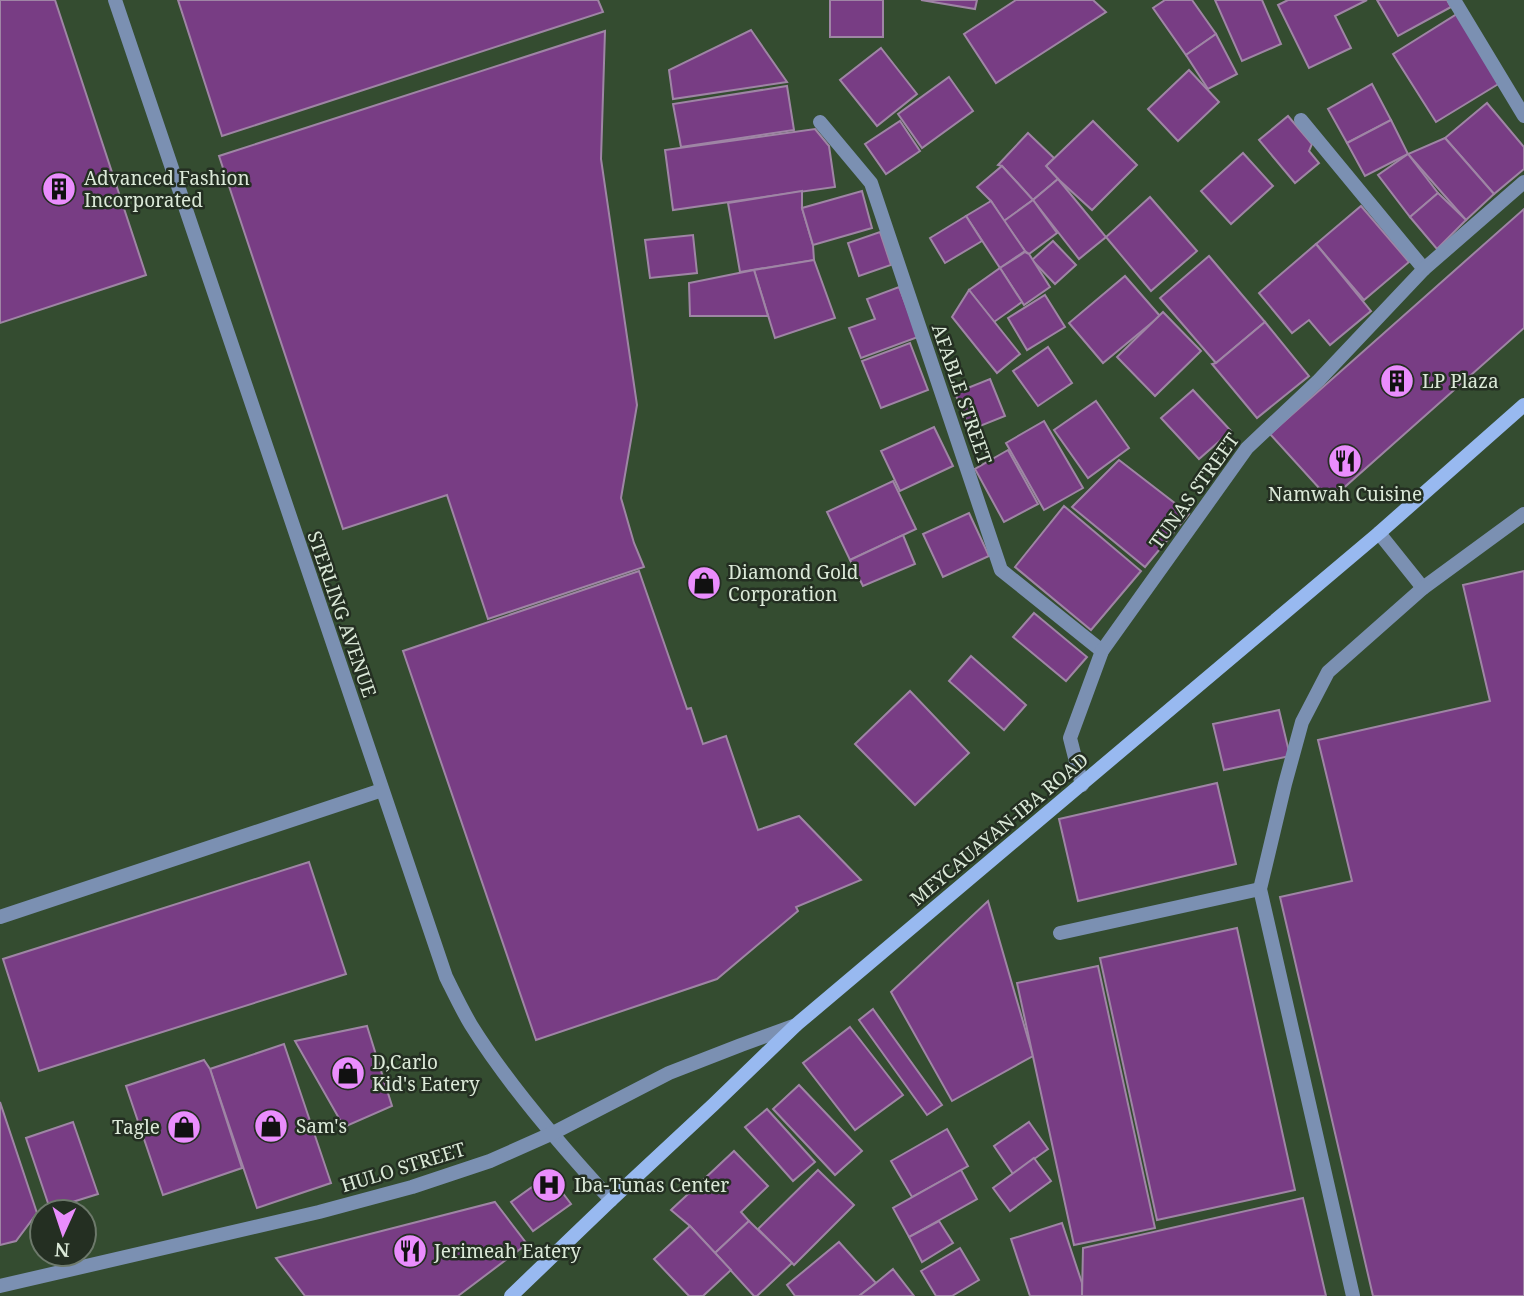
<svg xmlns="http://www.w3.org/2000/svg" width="1524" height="1296" font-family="'Noto Serif',serif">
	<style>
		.building { fill: #783d84; stroke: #9f85a5; stroke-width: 2 }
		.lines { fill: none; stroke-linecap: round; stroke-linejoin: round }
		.service { stroke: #7b90b2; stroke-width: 14 }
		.minor { stroke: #7b90b2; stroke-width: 14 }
		.tertiary { stroke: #7b90b2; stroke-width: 14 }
		.secondary { stroke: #98b9f0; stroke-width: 14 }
		.labels { text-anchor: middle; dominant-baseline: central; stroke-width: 5; stroke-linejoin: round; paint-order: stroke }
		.poi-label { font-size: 19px; fill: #dbe9d8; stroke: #242f22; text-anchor: start }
		.street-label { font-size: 19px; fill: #dbe9d8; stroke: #242f22 }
	</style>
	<rect width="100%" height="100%" fill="#344c30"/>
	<!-- building -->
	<g class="building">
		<polygon points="0,0 55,0 146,275 0,323"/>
		<polygon points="178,0 598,0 603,12 222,136"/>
		<rect x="830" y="0" width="53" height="37"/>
		<polygon points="921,0 977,0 975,9"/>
		<polygon points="1016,0 1093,0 1106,12 996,83 964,34"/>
		<polygon points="1165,0 1192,0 1216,34 1186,55 1153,8"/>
		<polygon points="1215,0 1262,0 1281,44 1242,61"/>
		<polygon points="1288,0 1367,0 1335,16 1351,48 1309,68 1278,5"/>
		<polygon points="1377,0 1447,0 1451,7 1398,36"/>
		<polygon points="1457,14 1500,83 1436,122 1393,54"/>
		<polygon points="751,30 787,82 673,99 669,70"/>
		<polygon points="605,31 601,159 637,405 621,498 634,543 644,567 488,619 447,495 343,529 219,156"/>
		<polygon points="1216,34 1237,74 1208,89 1186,55"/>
		<polygon points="881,48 917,94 877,126 840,80"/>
		<polygon points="1189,70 1219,102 1178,141 1148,109"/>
		<polygon points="949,77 973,111 922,148 898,114"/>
		<polygon points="1372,84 1391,120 1347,143 1328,109"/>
		<polygon points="787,86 794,130 681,147 673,104"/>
		<polygon points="1487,103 1524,147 1524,169 1494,194 1445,138"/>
		<polygon points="1288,116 1312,144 1309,151 1319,163 1295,183 1259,140"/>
		<polygon points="1391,120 1408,154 1365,176 1347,143"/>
		<polygon points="900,121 920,151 886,174 865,144"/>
		<polygon points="1093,121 1137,165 1092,210 1058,179 1046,166"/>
		<polygon points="815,129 829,146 835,187 673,210 665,150"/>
		<polygon points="1028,133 1054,158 1046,166 1058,179 1033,200 1002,166 998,165"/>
		<polygon points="1445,138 1494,194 1466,220 1408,154"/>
		<polygon points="1243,153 1273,186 1231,224 1201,191"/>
		<polygon points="1408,154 1438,193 1410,217 1378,175"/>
		<polygon points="1002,166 1033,200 1004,221 991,201 977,187"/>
		<polygon points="1058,179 1106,237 1079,259 1033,200"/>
		<polygon points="802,191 802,208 813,245 814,260 740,272 728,203"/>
		<polygon points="862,191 872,228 813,245 802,208"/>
		<polygon points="1438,193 1466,220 1437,249 1410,217"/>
		<polygon points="1150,197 1197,251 1151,291 1106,237"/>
		<polygon points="1033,200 1057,233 1029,254 1025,251 1004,221"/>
		<polygon points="991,201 1025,251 1000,268 966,216"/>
		<polygon points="1361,206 1409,262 1364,300 1316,244"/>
		<polygon points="1524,209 1524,328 1330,500 1270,434"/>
		<polygon points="966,216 982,241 945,263 930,238"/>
		<polygon points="880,232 891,265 859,276 848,243"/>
		<polygon points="693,235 697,273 650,278 645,240"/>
		<polygon points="1053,241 1076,265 1055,284 1032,260"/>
		<polygon points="1316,244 1371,311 1330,345 1309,320 1292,333 1259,293"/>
		<polygon points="1025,252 1029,254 1050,287 1024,305 1000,268"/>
		<polygon points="1209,256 1265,322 1216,363 1160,298"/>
		<polygon points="814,260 835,318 775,338 754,270"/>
		<polygon points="1000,268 1022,302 994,322 969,290"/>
		<polygon points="754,270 768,316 690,316 689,283"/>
		<polygon points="1125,276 1160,316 1103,363 1069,323"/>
		<polygon points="899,287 918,337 861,358 849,328 875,319 867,299"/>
		<polygon points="969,290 1020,354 997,373 952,317"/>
		<polygon points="1045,295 1065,327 1027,350 1008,318"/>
		<polygon points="1163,312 1201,351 1155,396 1117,357"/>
		<polygon points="1265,322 1309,376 1257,418 1212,364 1216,363"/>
		<polygon points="910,343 928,390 881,408 862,361"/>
		<polygon points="1048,347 1072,383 1038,406 1013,371"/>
		<polygon points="990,379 1005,416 970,430 955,393"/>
		<polygon points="1193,390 1231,431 1199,459 1161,418"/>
		<polygon points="1096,401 1129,448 1088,478 1054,430"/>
		<polygon points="1044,421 1083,488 1044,510 1006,443"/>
		<polygon points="934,427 953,466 900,491 881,451"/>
		<polygon points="1008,450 1038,504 1004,522 975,469"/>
		<polygon points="1119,460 1189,514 1145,567 1072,507"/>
		<polygon points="893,481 916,529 850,560 827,512"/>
		<polygon points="1064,506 1141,571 1091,630 1015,567"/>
		<polygon points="969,513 989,556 943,577 923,534"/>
		<polygon points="903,535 915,564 863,586 850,560"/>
		<polygon points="639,571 687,709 691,708 703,744 726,736 758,830 799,816 861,880 796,907 798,911 717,979 536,1040 403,651"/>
		<polygon points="1524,571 1524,1296 1373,1296 1280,897 1352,881 1318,740 1490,701 1463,585"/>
		<polygon points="1034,613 1087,657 1066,681 1013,637"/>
		<polygon points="971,656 1026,705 1004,730 949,681"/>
		<polygon points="910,691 969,753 915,805 855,744"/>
		<polygon points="1279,710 1290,756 1224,770 1213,724"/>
		<polygon points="1217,783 1236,864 1078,901 1059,819"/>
		<polygon points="309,862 346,974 39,1071 3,959"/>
		<polygon points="988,901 1033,1056 952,1101 891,992"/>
		<polygon points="1237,928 1295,1190 1157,1220 1100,958"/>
		<polygon points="1098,966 1155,1228 1074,1245 1017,983"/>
		<polygon points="873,1009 942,1105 927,1115 859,1020"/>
		<polygon points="367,1026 392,1106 344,1127 295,1041"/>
		<polygon points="850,1027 903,1095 855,1130 803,1063"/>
		<polygon points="284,1044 331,1183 257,1208 210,1069"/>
		<polygon points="204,1060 210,1069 242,1168 163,1195 126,1086"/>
		<polygon points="799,1085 862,1151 835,1175 773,1109"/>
		<polygon points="0,1102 37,1213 16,1241 0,1245"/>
		<polygon points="767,1109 815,1162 793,1181 745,1127"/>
		<polygon points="73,1122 98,1194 50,1209 26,1138"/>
		<polygon points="1029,1122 1048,1149 1013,1174 994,1146"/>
		<polygon points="947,1129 968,1166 912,1197 891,1161"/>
		<polygon points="734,1151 768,1186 741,1212 749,1221 715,1253 690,1226 671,1210"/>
		<polygon points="1034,1158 1051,1181 1010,1211 993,1188"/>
		<polygon points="818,1170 854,1205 794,1265 758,1229"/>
		<polygon points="961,1170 977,1199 909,1237 893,1208"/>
		<polygon points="549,1175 571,1204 533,1231 511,1202"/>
		<polygon points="1303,1198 1326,1296 1082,1296 1083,1248"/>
		<polygon points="495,1202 527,1244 458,1296 305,1296 276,1258"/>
		<polygon points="749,1221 792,1263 757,1296 754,1296 715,1253"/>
		<polygon points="939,1221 953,1243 922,1262 909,1237"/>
		<polygon points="1062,1223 1082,1283 1082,1296 1030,1296 1011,1239"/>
		<polygon points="690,1226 731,1270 703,1296 689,1296 654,1259"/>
		<polygon points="839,1242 876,1283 859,1296 795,1296 787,1285"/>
		<polygon points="960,1248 979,1280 952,1296 936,1296 921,1271"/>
		<polygon points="893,1269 914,1296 859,1296 876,1283"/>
	</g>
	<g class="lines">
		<!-- service -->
		<g class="service">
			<polyline points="1454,0 1524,116"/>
			<polyline points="1301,120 1424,269"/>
			<polyline points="1379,533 1423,588"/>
			<polyline points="0,917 382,790"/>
			<polyline points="1060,933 1260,889"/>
			<polyline points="1353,1296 1260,889 1285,784 1302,722 1328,672 1423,588 1524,514"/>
		</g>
		<!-- minor -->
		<g class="minor">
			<path d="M115,0L446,977C454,993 462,1010 471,1025C509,1086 562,1147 611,1200"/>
			<polyline points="820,122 871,183 1001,570 1102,651"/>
			<polyline points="1082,785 1070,738 1102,651 1247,448 1319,380 1424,269 1524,182"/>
		</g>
		<!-- tertiary -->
		<polyline class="tertiary" points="0,1286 319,1212 412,1187 490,1161 553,1133 669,1073 741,1045 796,1025"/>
		<!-- secondary -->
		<polyline class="secondary" points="511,1296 611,1200 713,1105 796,1025 1379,533 1524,405"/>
	</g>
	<!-- icons -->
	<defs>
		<g id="building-disc" transform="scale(1.75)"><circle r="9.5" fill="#ea8dfd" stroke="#242f22"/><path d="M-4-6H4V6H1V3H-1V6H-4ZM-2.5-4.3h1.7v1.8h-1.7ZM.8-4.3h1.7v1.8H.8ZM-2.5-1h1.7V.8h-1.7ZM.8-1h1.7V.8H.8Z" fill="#111"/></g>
		<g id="restaurant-disc" transform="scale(1.75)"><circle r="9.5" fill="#ea8dfd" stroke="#242f22"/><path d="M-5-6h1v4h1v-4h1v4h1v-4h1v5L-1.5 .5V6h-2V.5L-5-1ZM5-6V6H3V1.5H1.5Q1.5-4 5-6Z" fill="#111"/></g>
		<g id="shop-disc" transform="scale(1.75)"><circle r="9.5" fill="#ea8dfd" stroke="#242f22"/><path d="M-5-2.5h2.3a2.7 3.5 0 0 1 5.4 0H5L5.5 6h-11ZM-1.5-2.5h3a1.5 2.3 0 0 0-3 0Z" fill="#111"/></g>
		<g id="hospital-disc" transform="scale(1.75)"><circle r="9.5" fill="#ea8dfd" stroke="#242f22"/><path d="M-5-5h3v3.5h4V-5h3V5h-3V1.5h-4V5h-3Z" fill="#111"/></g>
	</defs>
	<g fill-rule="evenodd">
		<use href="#building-disc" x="59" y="189"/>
		<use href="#building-disc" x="1397" y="381"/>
		<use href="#restaurant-disc" x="1345" y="461"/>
		<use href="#shop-disc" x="704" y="583"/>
		<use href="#shop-disc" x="348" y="1073"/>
		<use href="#shop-disc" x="271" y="1126"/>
		<use href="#shop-disc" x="184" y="1127"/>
		<use href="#hospital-disc" x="549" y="1185"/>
		<use href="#restaurant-disc" x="410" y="1251"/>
	</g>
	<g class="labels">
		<!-- poi labels -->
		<g class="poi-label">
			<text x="84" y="178">Advanced Fashion<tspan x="84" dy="22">Incorporated</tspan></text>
			<text x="1422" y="381">LP Plaza</text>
			<text x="1345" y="494" text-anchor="middle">Namwah Cuisine</text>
			<text x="728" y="572">Diamond Gold<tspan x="728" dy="22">Corporation</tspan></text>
			<text x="372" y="1062">D,Carlo<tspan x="372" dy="22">Kid's Eatery</tspan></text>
			<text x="296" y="1126">Sam's</text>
			<text x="160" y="1127" text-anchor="end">Tagle</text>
			<text x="574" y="1185">Iba-Tunas Center</text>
			<text x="434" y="1251">Jerimeah Eatery</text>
		</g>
		<!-- street labels -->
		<g class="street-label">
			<text transform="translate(962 394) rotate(71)">AFABLE STREET</text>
			<text transform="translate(1194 491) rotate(-54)">TUNAS STREET</text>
			<text transform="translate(342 614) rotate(71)">STERLING AVENUE</text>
			<text transform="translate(999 829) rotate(-40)">MEYCAUAYAN-IBA ROAD</text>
			<text transform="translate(403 1167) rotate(-17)">HULO STREET</text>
		</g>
	</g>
	<!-- north arrow -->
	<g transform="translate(63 1233) rotate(183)"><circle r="33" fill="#242f22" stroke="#6d796b" stroke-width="2"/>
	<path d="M0-5L12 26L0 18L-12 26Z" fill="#ea8dfd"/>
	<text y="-10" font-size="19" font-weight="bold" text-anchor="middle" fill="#dbe9d8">N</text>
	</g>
</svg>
